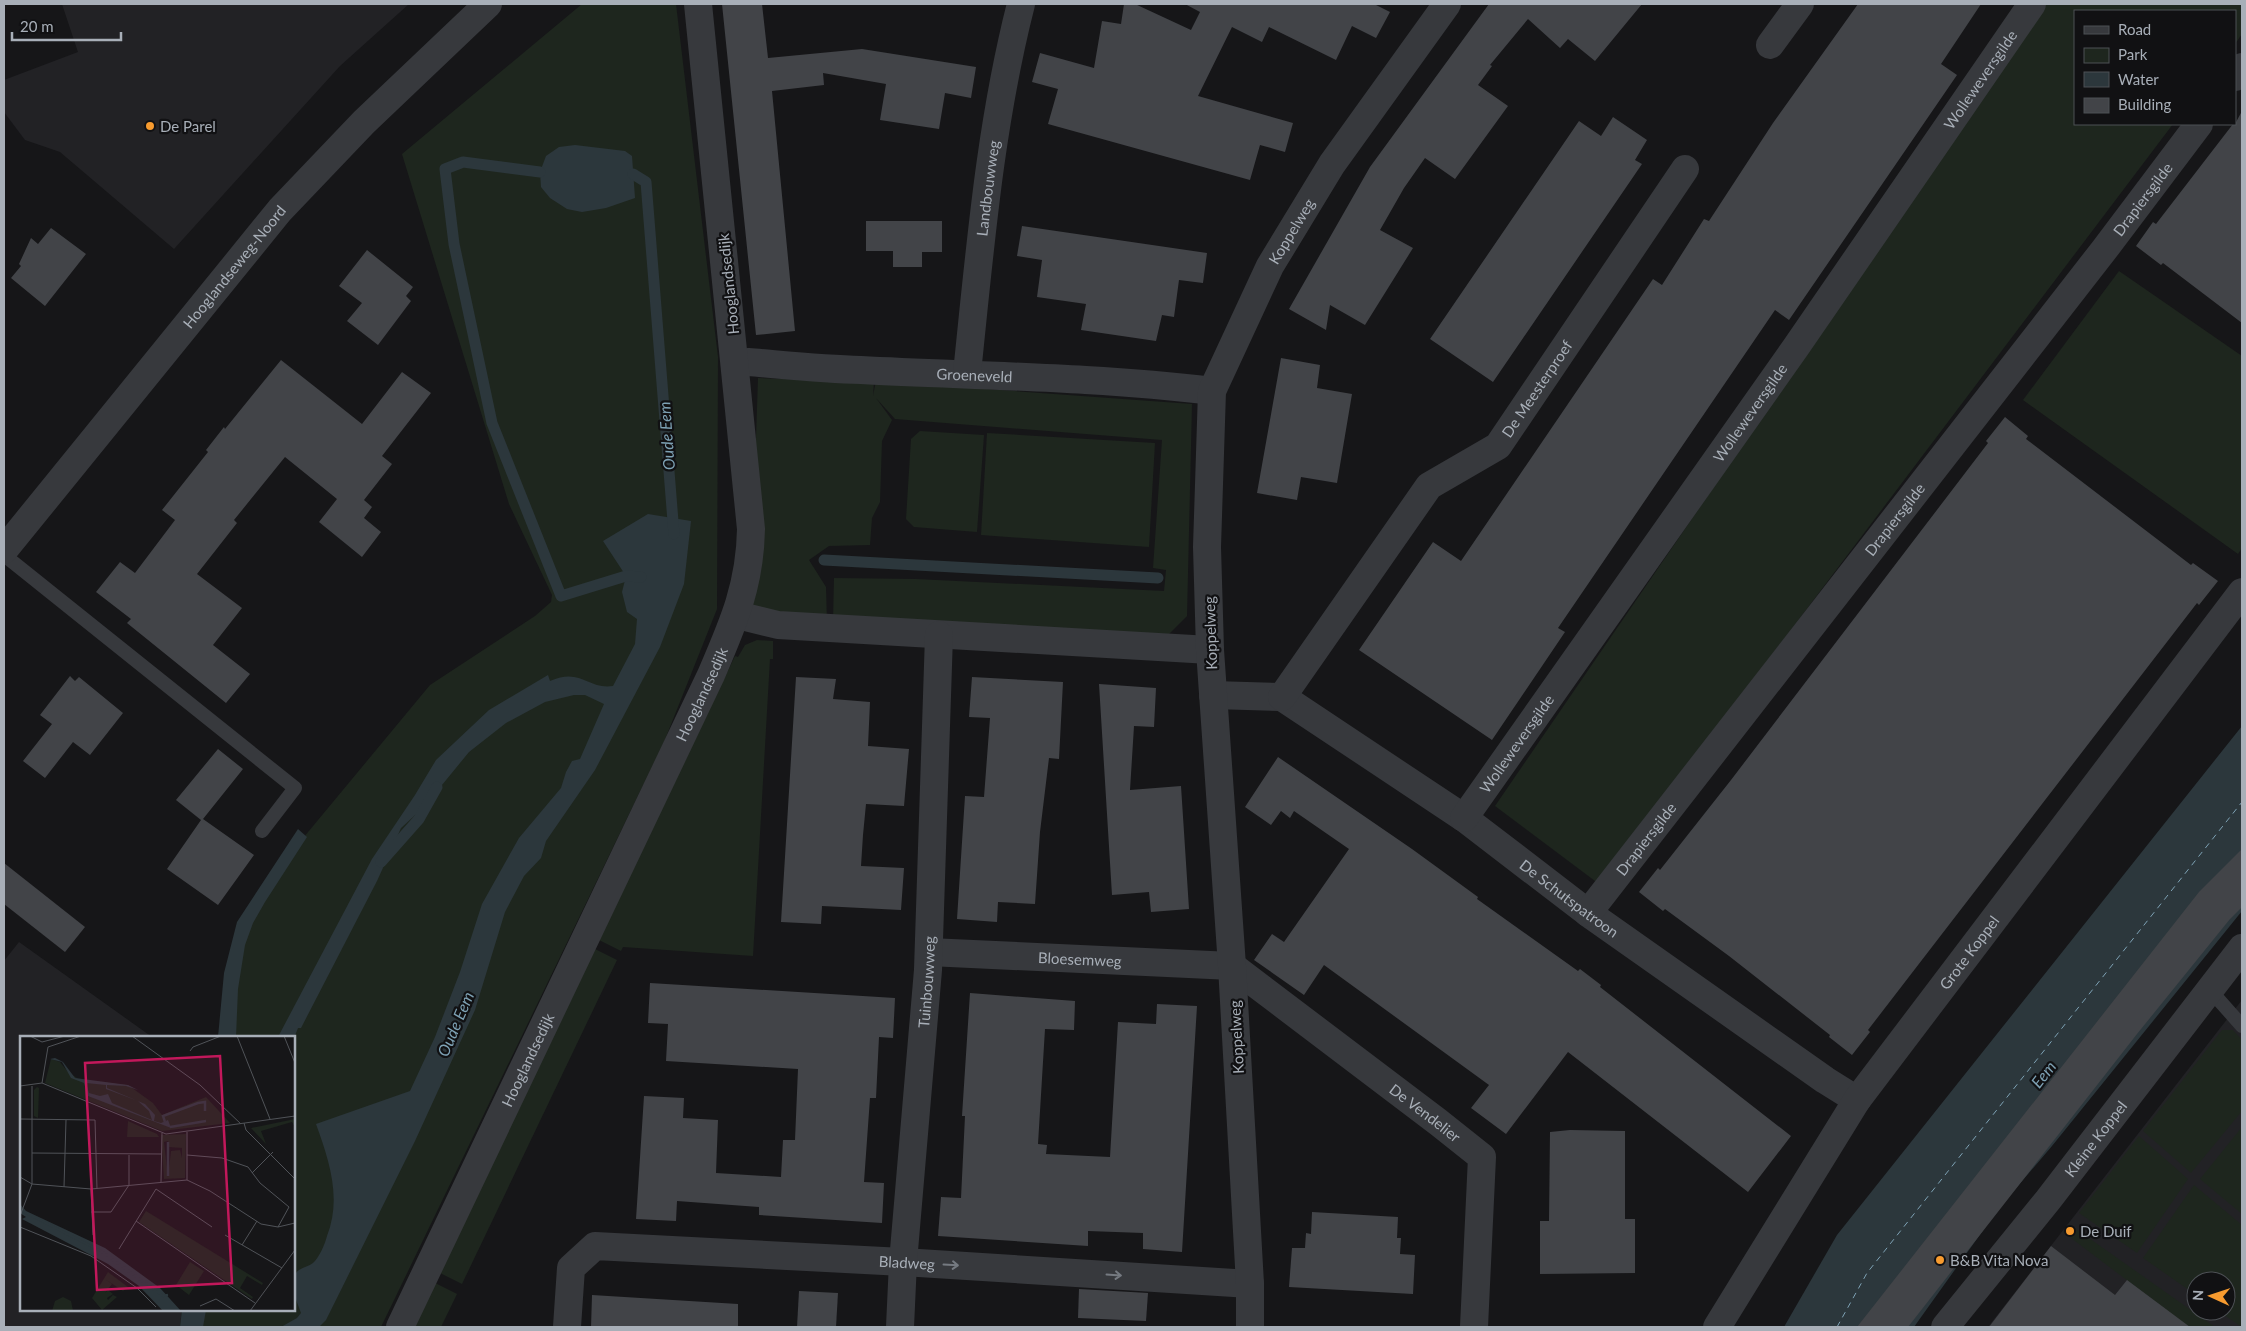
<svg xmlns="http://www.w3.org/2000/svg" width="2246" height="1331" font-family="Lato,sans-serif">
	<style>
		.built { fill: #222225; fill-rule: evenodd }
		.green { fill: #1e261e }
		.water { fill: #2c373c }
		.lines { fill: none; stroke-linecap: round; stroke-linejoin: round }
		.stream { stroke: #2c373c; stroke-width: 11 }
		.ferry { stroke: #7ea2b5; stroke-width: 1; stroke-dasharray: 6 5; stroke-linecap: butt }
		.building { fill: #424448 }
		.lane { stroke: #37393d; stroke-width: 14 }
		.street { stroke: #37393d; stroke-width: 28 }
		.oneway { stroke: #757a81 }
		.poi-dot { fill: #f79b2f; stroke: #111113; stroke-width: 2 }
		.labels { text-anchor: middle; dominant-baseline: central; stroke-width: 4.5; stroke-linejoin: round; paint-order: stroke }
		.street-label { font-size: 15px; fill: #a8afb8; stroke: #111113 }
		.poi-label { font-size: 15px; fill: #a8afb8; stroke: #111113; text-anchor: start }
		.water-label { font-size: 16px; font-style: italic; fill: #7ea2b5; stroke: #111113 }
		.inset-river { fill: none; stroke: #2c373c; stroke-width: 2.5 }
		.inset-road { fill: none; stroke: #505358; stroke-width: 1 }
		.view { fill: #c2185b; fill-opacity: 0.15; stroke: #c2185b; stroke-width: 2.5 }
		.inset-edge { fill: none; stroke: #a8afb8; stroke-width: 2.5 }
	</style>
	<rect width="100%" height="100%" fill="#161618"/>
	<!-- built -->
	<g class="built">
		<polygon points="62,4 409,4 340,66 174,249 60,152 25,140 4,112 4,80 78,52"/>
		<polygon points="19,942 152,1037 21,1037 21,1310 182,1310 180,1327 4,1327 4,961"/>
		<path d="M2242,1000V1327H1988ZM2196,1281H2226V1311H2196Z"/>
	</g>
	<!-- green -->
	<g class="green">
		<polygon points="582,4 676,4 718,357 717,609 664,742 381,1327 180,1327 182,1310 294,1310 294,1037 218,1037 239,925 294,849 430,685 535,616 551,602 552,595 509,504 402,154"/>
		<polygon points="2045,4 2242,4 2242,34 2235,44 2235,11 2075,11 2075,124 2173,124 1599,884 1495,806"/>
		<polygon points="2119,271 2242,356 2242,548 2238,554 2023,400"/>
		<polygon points="758,378 874,382 873,396 876,381 1192,404 1187,616 1169,634 833,621 834,578 916,579 1164,591 1166,570 1153,568 1162,440 895,419 876,398 892,420 882,441 880,502 872,518 870,545 829,546 809,560 826,587 827,623 750,621"/>
		<polygon points="920,431 984,435 977,532 914,527 906,519 911,439"/>
		<polygon points="987,433 1155,443 1149,547 981,535"/>
		<polygon points="757,640 773,641 773,659 770,659 753,956 623,947 621,951 599,940 735,656 738,657 745,645"/>
		<polygon points="595,949 617,960 462,1284 440,1273"/>
		<polygon points="2222,1030 2233,1030 2242,1040 2242,1111 2191,1173 2143,1131"/>
		<polygon points="2242,1127 2242,1214 2200,1179"/>
		<polygon points="2139,1136 2188,1179 2137,1253 2079,1213"/>
		<polygon points="2194,1185 2242,1225 2242,1327 2218,1311 2226,1311 2226,1281 2196,1281 2196,1295 2143,1258"/>
		<polygon points="2069,1224 2215,1327 2189,1327 2063,1232"/>
		<polygon points="435,1283 457,1294 441,1327 414,1327"/>
	</g>
	<!-- water -->
	<g class="water">
		<polygon points="575,145 625,151 632,156 635,198 606,208 582,212 567,209 550,198 541,187 540,172 546,156 559,147"/>
		<path d="M648,514L691,521L684,584L660,647L595,770L546,841L541,858L524,876L505,912L475,1010L415,1141L326,1320L319,1327H281L297,1318L301,1313C297,1301 286,1280 299,1270C304,1267 309,1266 313,1263C319,1258 325,1244 327,1236C342,1198 329,1160 316,1124L410,1091L435,1037L460,972L482,904L519,838L561,788L566,772L572,761L580,759L604,704L585,695H574L545,702L506,723L469,752L424,807L401,828L377,881L301,1028H298L294,1038L278,1037L372,859L415,795L436,760L489,710L548,675L550,681C581,667 588,690 613,686L635,644L637,619L627,612L622,592L626,576L603,541Z"/>
		<polygon points="2242,726 2242,911 2052,1146 1999,1208 1914,1327 1784,1327 1837,1235"/>
		<polygon points="298,829 307,837 265,902 253,923 245,945 238,989 236,1037 218,1037 224,973 237,922"/>
		<polygon points="182,1310 206,1310 203,1327 180,1327"/>
	</g>
	<g class="lines">
		<!-- stream -->
		<g class="stream">
			<polyline points="540,172 463,162 445,169 454,244 492,423 561,596 626,576 641,577"/>
			<polyline points="633,174 646,182 674,534"/>
			<polyline points="824,560 1158,578"/>
			<polyline points="381,862 419,819 437,787"/>
		</g>
		<!-- ferry -->
		<polyline class="ferry" points="1837,1327 1867,1273 2242,802"/>
	</g>
	<!-- building -->
	<g class="building">
		<polygon points="722,4 762,4 768,58 862,49 976,67 971,98 945,93 939,129 880,120 886,84 823,73 824,85 772,91 795,331 756,335"/>
		<polygon points="1124,4 1135,4 1191,30 1200,12 1185,4 1374,4 1390,12 1376,38 1352,26 1336,60 1269,27 1262,42 1232,27 1198,96 1293,123 1285,152 1260,145 1250,180 1048,124 1058,89 1032,82 1040,53 1094,68 1102,21 1121,24"/>
		<polygon points="1489,4 1642,4 1595,61 1568,39 1560,48 1528,19 1490,65 1492,66 1478,85 1508,106 1455,179 1425,158 1404,188 1380,230 1413,248 1365,325 1330,305 1326,330 1289,309 1370,167"/>
		<polygon points="1858,4 1981,4 1941,64 1957,75 1789,320 1775,310 1558,628 1565,632 1492,740 1359,650 1433,542 1461,561 1653,279 1662,285 1704,219 1709,221 1773,123"/>
		<polygon points="2242,111 2242,323 2163,263 2161,265 2136,246 2153,222 2156,224 2233,124 2235,124"/>
		<polygon points="1613,117 1647,140 1635,160 1642,164 1493,382 1430,339 1579,121 1601,136"/>
		<polygon points="866,221 942,221 942,252 922,252 922,267 893,267 893,251 866,251"/>
		<polygon points="1022,226 1207,253 1203,283 1179,280 1174,317 1162,315 1156,341 1081,330 1086,304 1037,297 1042,260 1017,256"/>
		<polygon points="51,228 86,254 45,306 11,278 21,266 19,264 31,238 38,244"/>
		<polygon points="367,250 413,287 406,296 411,301 378,345 347,321 362,303 339,286"/>
		<polygon points="1281,358 1320,365 1317,388 1352,394 1337,483 1301,477 1297,500 1257,493"/>
		<polygon points="281,360 362,424 402,372 431,393 382,456 392,464 364,500 372,507 364,518 381,532 362,557 319,522 337,499 285,457 234,520 237,523 197,574 242,608 213,645 250,674 226,703 127,623 131,619 96,592 120,562 135,573 175,520 162,510 208,452 206,450 224,427 225,429"/>
		<polygon points="2005,417 2028,436 2026,439 2191,565 2193,563 2218,581 2199,605 2197,603 2042,804 1868,1030 1870,1032 1852,1055 1829,1037 1830,1035 1729,956 1665,909 1663,911 1639,892 1658,868 1660,870 1731,780 1988,443 1986,441"/>
		<polygon points="70,676 75,681 79,677 123,713 90,755 73,742 45,778 23,761 52,724 40,715"/>
		<polygon points="796,677 836,679 833,699 870,702 868,746 909,749 904,806 866,804 863,835 861,866 904,868 901,910 822,906 821,924 781,922"/>
		<polygon points="972,677 1063,682 1059,759 1049,758 1040,832 1035,904 998,902 997,922 957,919 965,796 984,797 990,718 969,717"/>
		<polygon points="1099,684 1156,688 1154,727 1134,726 1130,790 1181,786 1189,909 1151,912 1149,892 1112,895"/>
		<polygon points="218,749 243,769 203,819 254,855 218,905 167,869 201,820 176,800"/>
		<polygon points="1278,757 1412,849 1478,897 1477,899 1578,971 1580,969 1601,985 1600,987 1791,1136 1748,1192 1568,1052 1506,1134 1471,1108 1489,1085 1324,965 1304,995 1254,960 1272,934 1284,942 1349,849 1294,811 1290,818 1281,811 1271,825 1245,807"/>
		<polygon points="2242,849 2242,907 2230,919 2137,1034 1908,1327 1857,1327 2199,892"/>
		<polygon points="4,863 85,927 65,952 4,904"/>
		<polygon points="650,983 895,998 893,1038 879,1037 876,1098 870,1098 864,1182 884,1183 882,1223 759,1215 759,1207 677,1201 676,1221 636,1219 644,1096 684,1098 683,1118 718,1120 716,1173 781,1177 783,1140 795,1140 798,1069 666,1061 668,1024 648,1023"/>
		<polygon points="970,993 1075,1001 1074,1030 1045,1029 1038,1144 1047,1145 1046,1154 1110,1157 1118,1022 1156,1024 1157,1004 1197,1006 1182,1252 1143,1249 1143,1233 1088,1231 1088,1246 938,1236 941,1197 961,1198 965,1116 962,1116"/>
		<polygon points="1570,1130 1625,1131 1625,1219 1635,1219 1635,1273 1540,1274 1540,1221 1549,1221 1550,1132"/>
		<polygon points="1312,1212 1398,1217 1397,1238 1401,1238 1400,1254 1415,1255 1413,1294 1289,1287 1292,1248 1305,1248 1306,1233 1311,1234"/>
		<polygon points="2051,1246 2115,1295 2127,1280 2190,1327 1989,1327"/>
		<polygon points="1079,1289 1148,1293 1146,1321 1078,1318"/>
		<polygon points="799,1291 838,1293 836,1327 797,1327"/>
		<polygon points="592,1295 738,1304 738,1327 591,1327"/>
	</g>
	<g class="lines">
		<!-- lane -->
		<g class="lane">
			<polyline points="4,555 295,788 262,831"/>
			<polyline points="2210,990 2242,1026"/>
		</g>
		<!-- street -->
		<g class="street">
			<polyline points="1770,45 1800,4"/>
			<polyline points="2235,77 2242,67"/>
			<path id="s1" d="M736,364L748,362C785,365 823,369 861,370C978,376 1096,377 1212,391"/>
			<path id="s2" d="M967,373C980,249 990,125 1021,4"/>
			<path id="s3" d="M4,550L280,210L364,122L488,4"/>
			<polyline points="737,615 778,625 1210,650"/>
			<polyline points="1213,695 1282,697"/>
			<path id="s4" d="M1282,697L1464,818L1588,913L1825,1080L1857,1100"/>
			<path id="s5" d="M1282,697L1429,486L1498,446L1685,169"/>
			<path id="s6" d="M1464,818L1796,347L2032,4"/>
			<path id="s7" d="M1588,913L2104,250L2199,124"/>
			<path id="s8" d="M929,952L1232,966L1438,1122L1482,1157L1474,1327"/>
			<path id="s9" d="M400,1327L711,675C733,624 750,586 751,529L698,4"/>
			<path id="s10" d="M567,1327L571,1268L595,1246L903,1262L1250,1284"/>
			<path id="s11" d="M900,1327L903,1262L928,970L939,635"/>
			<path id="s12" d="M1250,1327V1284L1232,966L1210,650L1207,547L1212,391L1270,266L1332,164L1447,4"/>
			<path id="s13" d="M1717,1327L1857,1100L2242,592"/>
			<path id="s14" d="M1945,1327L2048,1200L2242,948"/>
		</g>
	</g>
	<!-- one-way arrows -->
	<defs><path id="oneway-shaft" d="M-6 0H5M1.5-3L5.5 0L1.5 3" fill="none" stroke-width="1.6" stroke-linecap="round" stroke-linejoin="round" transform="scale(1.25)"/></defs>
	<g class="oneway">
		<use href="#oneway-shaft" transform="translate(951 1265) rotate(3)"/>
		<use href="#oneway-shaft" transform="translate(1114 1275) rotate(4)"/>
	</g>
	<!-- markers -->
	<g class="poi-dot">
		<circle cx="150" cy="126" r="5"/>
		<circle cx="2070" cy="1231" r="5"/>
		<circle cx="1940" cy="1260" r="5"/>
	</g>
	<g class="labels">
		<!-- street labels -->
		<g class="street-label">
			<text stroke="none"><textPath href="#s6" startOffset="901">Wolleweversgilde</textPath></text>
			<text stroke="none"><textPath href="#s2" startOffset="186">Landbouwweg</textPath></text>
			<text stroke="none"><textPath href="#s7" startOffset="904">Drapiersgilde</textPath></text>
			<text stroke="none"><textPath href="#s12" startOffset="1116">Koppelweg</textPath></text>
			<text stroke="none"><textPath href="#s3" startOffset="365">Hooglandseweg-Noord</textPath></text>
			<text transform="translate(728 284) rotate(-96)">Hooglandsedijk</text>
			<text stroke="none"><textPath href="#s1" startOffset="239">Groeneveld</textPath></text>
			<text stroke="none"><textPath href="#s5" startOffset="406">De Meesterproef</textPath></text>
			<text stroke="none"><textPath href="#s6" startOffset="496">Wolleweversgilde</textPath></text>
			<text stroke="none"><textPath href="#s7" startOffset="499">Drapiersgilde</textPath></text>
			<text transform="translate(1210 633) rotate(-92)">Koppelweg</text>
			<text stroke="none"><textPath href="#s9" startOffset="701">Hooglandsedijk</textPath></text>
			<text stroke="none"><textPath href="#s6" startOffset="91">Wolleweversgilde</textPath></text>
			<text stroke="none"><textPath href="#s7" startOffset="94">Drapiersgilde</textPath></text>
			<text stroke="none"><textPath href="#s4" startOffset="351">De Schutspatroon</textPath></text>
			<text stroke="none"><textPath href="#s13" startOffset="452">Grote Koppel</textPath></text>
			<text stroke="none"><textPath href="#s8" startOffset="151">Bloesemweg</textPath></text>
			<text stroke="none"><textPath href="#s11" startOffset="346">Tuinbouwweg</textPath></text>
			<text transform="translate(1236 1037) rotate(-93)">Koppelweg</text>
			<text stroke="none"><textPath href="#s9" startOffset="296">Hooglandsedijk</textPath></text>
			<text stroke="none"><textPath href="#s8" startOffset="546">De Vendelier</textPath></text>
			<text stroke="none"><textPath href="#s14" startOffset="241">Kleine Koppel</textPath></text>
			<text stroke="none"><textPath href="#s10" startOffset="404">Bladweg</textPath></text>
		</g>
		<!-- poi labels -->
		<g class="poi-label">
			<text x="160" y="126">De Parel</text>
			<text x="2080" y="1231">De Duif</text>
			<text x="1950" y="1260">B&amp;B Vita Nova</text>
		</g>
		<!-- water labels -->
		<g class="water-label">
			<text transform="translate(666 436) rotate(-94)">Oude Eem</text>
			<text transform="translate(455 1024) rotate(-67)">Oude Eem</text>
			<text transform="translate(2043 1074) rotate(-52)">Eem</text>
		</g>
	</g>
	<!-- overview -->
	<g transform="translate(20 1036)">
		<rect width="275" height="275" fill="#161618"/>
		<path d="M31,23L40,26L48,36L60,44L108,49L133,67L142,79L186,61L210,87L142,95L25,47ZM17,51L19,52L18,82L14,80V54ZM275,83V91L272,86L241,95L246,108L231,92ZM108,85L137,98L139,101H107ZM166,98L165,142L144,143L141,99ZM148,105L149,111L162,112V122L160,114L151,115L148,141L144,106ZM126,175L243,247L242,249L227,240L220,252L233,261L232,263L119,186ZM170,226L184,235L169,259L156,249ZM88,236L108,251L103,255L85,243L92,248L85,257L88,254L93,258L87,262L88,264L93,259L97,261L82,274L72,262ZM43,261L51,265L53,275H32L35,265Z" fill="#1e261e" fill-rule="evenodd"/>
		<path d="M35,22L43,26L55,42L108,49L118,54L106,50L87,49V52L125,68L135,79L134,85L141,87L148,84L151,92L68,60L64,47L51,42L42,26L30,23ZM66,47L86,49V53L118,65L129,75L132,84L92,67L88,58L80,60L69,57ZM0,168L6,175L85,212L140,252L161,275H143L119,250L88,228L2,183L6,181L0,177Z" fill="#2c373c" fill-rule="evenodd"/>
		<path class="inset-river" d="M145,86L143,80L178,67L185,66V75M150,91L186,85M148,106V140M0,174L81,215L143,260L148,259"/>
		<path class="inset-road" d="M10,0L22,6L45,0M112,0L180,49L221,88M217,0L250,83M264,0L275,27M170,15L173,11L201,0M22,47L146,98L275,80M22,47L28,11L61,0M0,50L22,47M0,83L75,84L77,153M224,87L226,94L275,143M12,117L141,118M167,119L202,122L228,131L240,147L269,171L258,191M232,137L253,116M0,141L12,148L71,153L167,144L190,155L241,188L258,191L275,187M167,144V96M141,146L142,97M44,151L46,84M71,153L73,199M136,153L192,191M71,176H91L109,149V119M0,180L12,148V50M116,185L235,267M0,191L71,220L117,252L136,271M205,199L262,232M222,209L237,185M99,213L136,153M180,270L196,263L215,275M230,275L275,214"/>
		<path class="view" d="M200,20L212,247L77,254L65,27Z"/>
		<rect width="275" height="275" class="inset-edge"/>
	</g>
	<!-- border -->
	<rect width="2246" height="1331" fill="none" stroke="#a8afb8" stroke-width="10"/>
	<!-- legend -->
	<rect x="2074" y="10" width="162" height="115" fill="#111113" stroke="#4d5055"/>
	<rect x="2084" y="26" width="25" height="8" fill="#37393d" stroke="#4d5055"/>
	<text x="2118" y="35" font-size="15" fill="#a8afb8">Road</text>
	<rect x="2084" y="48" width="25" height="15" fill="#1e261e" stroke="#4d5055"/>
	<text x="2118" y="60" font-size="15" fill="#a8afb8">Park</text>
	<rect x="2084" y="72" width="25" height="15" fill="#2c373c" stroke="#4d5055"/>
	<text x="2118" y="85" font-size="15" fill="#a8afb8">Water</text>
	<rect x="2084" y="98" width="25" height="15" fill="#424448" stroke="#4d5055"/>
	<text x="2118" y="110" font-size="15" fill="#a8afb8">Building</text>
	<!-- north arrow -->
	<g transform="translate(2211 1296) rotate(273)"><circle r="24" fill="#111113" stroke="#4d5055"/>
	<path d="M0-4L9 19L0 12L-9 19Z" fill="#f79b2f"/>
	<text y="-8" font-size="14" font-weight="bold" text-anchor="middle" fill="#a8afb8">N</text>
	</g>
	<!-- scale -->
	<path d="M12 32v8h109v-8" fill="none" stroke="#a8afb8" stroke-width="2.5"/>
	<text x="20" y="32" font-size="15" fill="#a8afb8" stroke="#111113" stroke-width="4" paint-order="stroke">20 m</text>
</svg>
